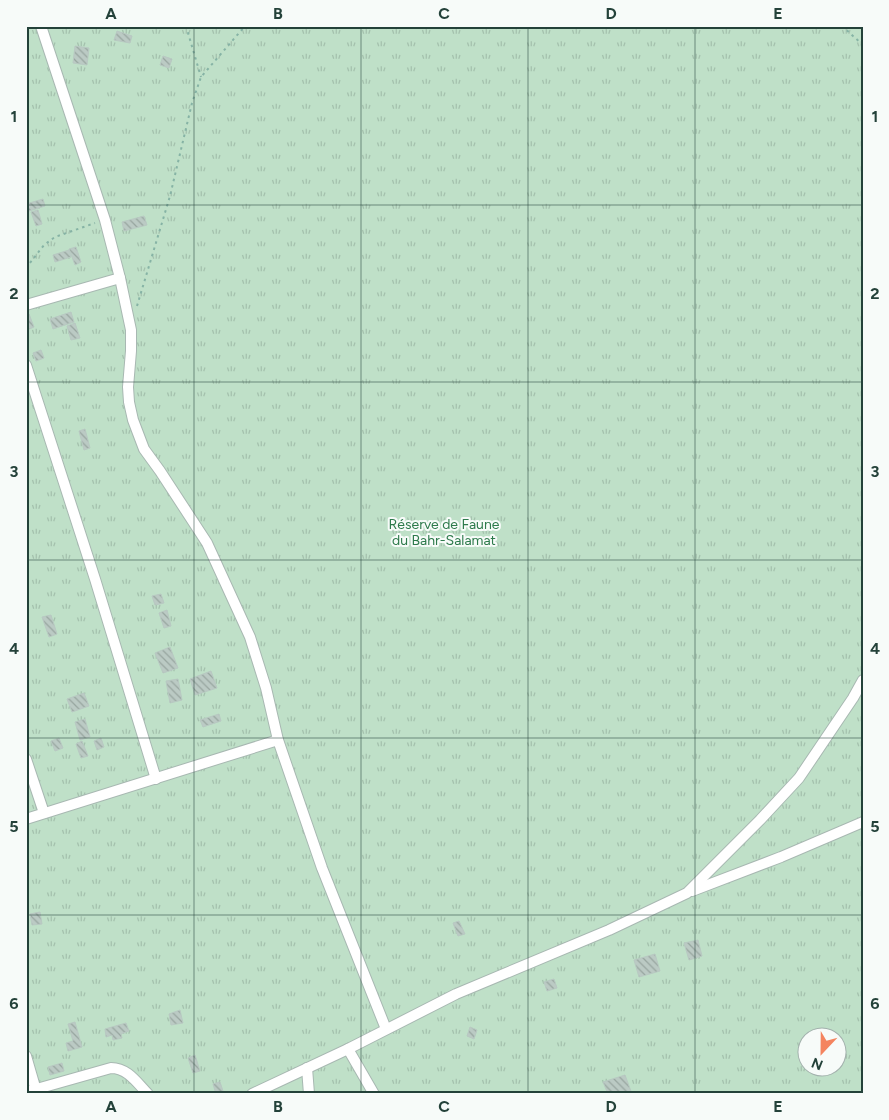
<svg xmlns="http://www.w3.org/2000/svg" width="889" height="1120" font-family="Figtree,sans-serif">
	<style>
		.park { fill: url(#park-tufts); fill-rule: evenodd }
		.building { fill: url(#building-back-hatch); stroke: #b8c9c2 }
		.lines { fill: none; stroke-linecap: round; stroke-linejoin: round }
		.street-casing { stroke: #a8b8b2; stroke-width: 12 }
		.path { stroke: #86b3a5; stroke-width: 2; stroke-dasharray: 2.5 4; stroke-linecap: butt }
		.street { stroke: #fff; stroke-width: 10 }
		.grid { fill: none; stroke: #24423a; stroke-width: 1; stroke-opacity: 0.55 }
		.labels { text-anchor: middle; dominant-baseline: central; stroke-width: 4; stroke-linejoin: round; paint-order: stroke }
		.park-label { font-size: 14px; fill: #2d7a4b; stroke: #f7fbf9 }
		.neatline { fill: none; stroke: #24423a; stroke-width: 2 }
		.grid-label { font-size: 16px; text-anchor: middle; font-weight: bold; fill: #24423a }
	</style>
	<defs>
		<pattern id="park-tufts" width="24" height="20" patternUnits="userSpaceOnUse" patternTransform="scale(1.25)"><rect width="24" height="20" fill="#bfe0c8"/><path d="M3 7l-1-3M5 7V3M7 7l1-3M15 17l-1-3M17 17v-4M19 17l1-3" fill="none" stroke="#a4c1ad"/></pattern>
		<pattern id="building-back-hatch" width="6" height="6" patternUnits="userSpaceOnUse" patternTransform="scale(1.25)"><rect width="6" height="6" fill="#bbcac4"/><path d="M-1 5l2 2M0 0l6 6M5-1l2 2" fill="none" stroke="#98a6a0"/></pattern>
	</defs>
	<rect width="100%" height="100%" fill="#e6efeb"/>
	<!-- park -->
	<path class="park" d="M26,26H863V1094H26ZM806,1038H836V1068H806Z"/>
	<!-- building -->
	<g class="building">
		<polygon points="117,31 132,36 130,43 114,40"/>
		<polygon points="75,46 89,48 87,65 73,63"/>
		<polygon points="163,56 172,59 169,68 160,65"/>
		<polygon points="43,199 45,206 26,212 26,204"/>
		<polygon points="38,210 42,224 36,226 31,212"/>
		<polygon points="144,216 147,225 124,231 122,222"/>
		<polygon points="76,247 81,262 75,265 69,249"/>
		<polygon points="69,250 71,257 55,262 53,255"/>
		<polygon points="71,312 74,322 53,329 50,319"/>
		<polygon points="29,314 34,327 27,330 26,315"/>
		<polygon points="75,323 80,338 71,340 67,326"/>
		<polygon points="41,350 44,358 36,361 33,353"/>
		<polygon points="85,429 90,448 84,450 79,431"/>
		<polygon points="161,594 164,603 155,605 152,596"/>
		<polygon points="167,610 171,626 164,628 159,613"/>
		<polygon points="51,615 57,634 49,637 42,617"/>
		<polygon points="170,647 178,668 163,673 155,653"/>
		<polygon points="211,671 217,688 195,695 190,679"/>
		<polygon points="178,679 182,700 170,703 166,681"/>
		<polygon points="84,693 89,706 72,712 67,699"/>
		<polygon points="219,714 221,721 203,727 200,720"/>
		<polygon points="85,719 90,737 80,740 75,722"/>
		<polygon points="59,738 63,748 55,751 51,741"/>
		<polygon points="101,738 104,747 97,750 94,741"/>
		<polygon points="82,741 88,756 81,758 76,744"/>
		<polygon points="40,912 42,924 32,925 30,914"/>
		<polygon points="459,921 465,934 458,936 453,923"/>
		<polygon points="698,940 702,956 689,960 684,943"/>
		<polygon points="655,954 660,971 639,977 634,960"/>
		<polygon points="554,979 557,988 547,991 544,982"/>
		<polygon points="180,1010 183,1023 171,1025 169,1014"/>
		<polygon points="75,1022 82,1047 68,1051 66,1043 73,1041 68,1024"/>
		<polygon points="126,1023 129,1031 121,1034 122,1038 113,1040 112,1035 106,1037 105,1029"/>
		<polygon points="470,1027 477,1030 474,1039 467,1036"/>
		<polygon points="195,1055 200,1071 193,1073 188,1058"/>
		<polygon points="62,1063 64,1071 50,1075 48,1067"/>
		<polygon points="625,1075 632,1094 608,1094 603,1082"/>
		<polygon points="220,1082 224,1094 216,1094 213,1084"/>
	</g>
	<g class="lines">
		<!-- street casing -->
		<g class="street-casing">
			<g id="street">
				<polyline points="120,278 131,330 131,351 128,387 129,402 133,420 144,449 160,471 207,543 250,637 266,688 278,740 322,868 386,1029"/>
				<polyline points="26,305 120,278 105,220 41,26"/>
				<polyline points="26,365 95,579 156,779"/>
				<polyline points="26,759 44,813"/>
				<polyline points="26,819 278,740"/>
				<polyline points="692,891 781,857 863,822"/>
				<polyline points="348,1049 374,1094"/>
				<polyline points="26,1056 37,1094"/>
				<polyline points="307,1068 309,1094"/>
				<path d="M26,1092L111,1068C128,1068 137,1083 148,1094"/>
				<polyline points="252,1094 348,1049 456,994 609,930 687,893 760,820 799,778 853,698 863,680"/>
			</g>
		</g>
		<!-- path -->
		<g class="path">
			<polyline points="186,26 201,77"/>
			<polyline points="842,26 863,45"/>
			<polyline points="26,268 44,245 55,237 95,223"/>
			<polyline points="137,306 170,196 192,103 201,77 245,26"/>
		</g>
		<!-- street -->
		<use href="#street" class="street"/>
	</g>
	<!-- grid -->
	<path class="grid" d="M194,26V1094M361,26V1094M528,26V1094M695,26V1094M26,205H863M26,382H863M26,560H863M26,738H863M26,915H863"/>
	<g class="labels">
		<!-- park labels -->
		<g class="park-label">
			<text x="444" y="524">Réserve de Faune<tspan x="444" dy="16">du Bahr-Salamat</tspan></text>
		</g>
	</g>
	<!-- border -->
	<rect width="889" height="1120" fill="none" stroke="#f7fbf9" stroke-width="55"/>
	<!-- north arrow -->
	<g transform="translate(822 1052) rotate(202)"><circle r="24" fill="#f7fbf9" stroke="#a3b1ad"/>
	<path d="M0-4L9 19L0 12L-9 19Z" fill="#f4845f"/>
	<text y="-8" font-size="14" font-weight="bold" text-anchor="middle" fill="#24423a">N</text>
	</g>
	<rect x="28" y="28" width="834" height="1064" class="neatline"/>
	<g class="grid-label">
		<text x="111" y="19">A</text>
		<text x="278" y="19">B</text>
		<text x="444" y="19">C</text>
		<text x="611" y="19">D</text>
		<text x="778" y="19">E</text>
		<text x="14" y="122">1</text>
		<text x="875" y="122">1</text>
		<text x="14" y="299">2</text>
		<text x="875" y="299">2</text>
		<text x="14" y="477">3</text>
		<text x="875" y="477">3</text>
		<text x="14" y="654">4</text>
		<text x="875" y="654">4</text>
		<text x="14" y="832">5</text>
		<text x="875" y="832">5</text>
		<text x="14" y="1009">6</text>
		<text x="875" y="1009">6</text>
		<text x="111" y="1112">A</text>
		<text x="278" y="1112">B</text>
		<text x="444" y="1112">C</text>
		<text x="611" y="1112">D</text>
		<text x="778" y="1112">E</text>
	</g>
</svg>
